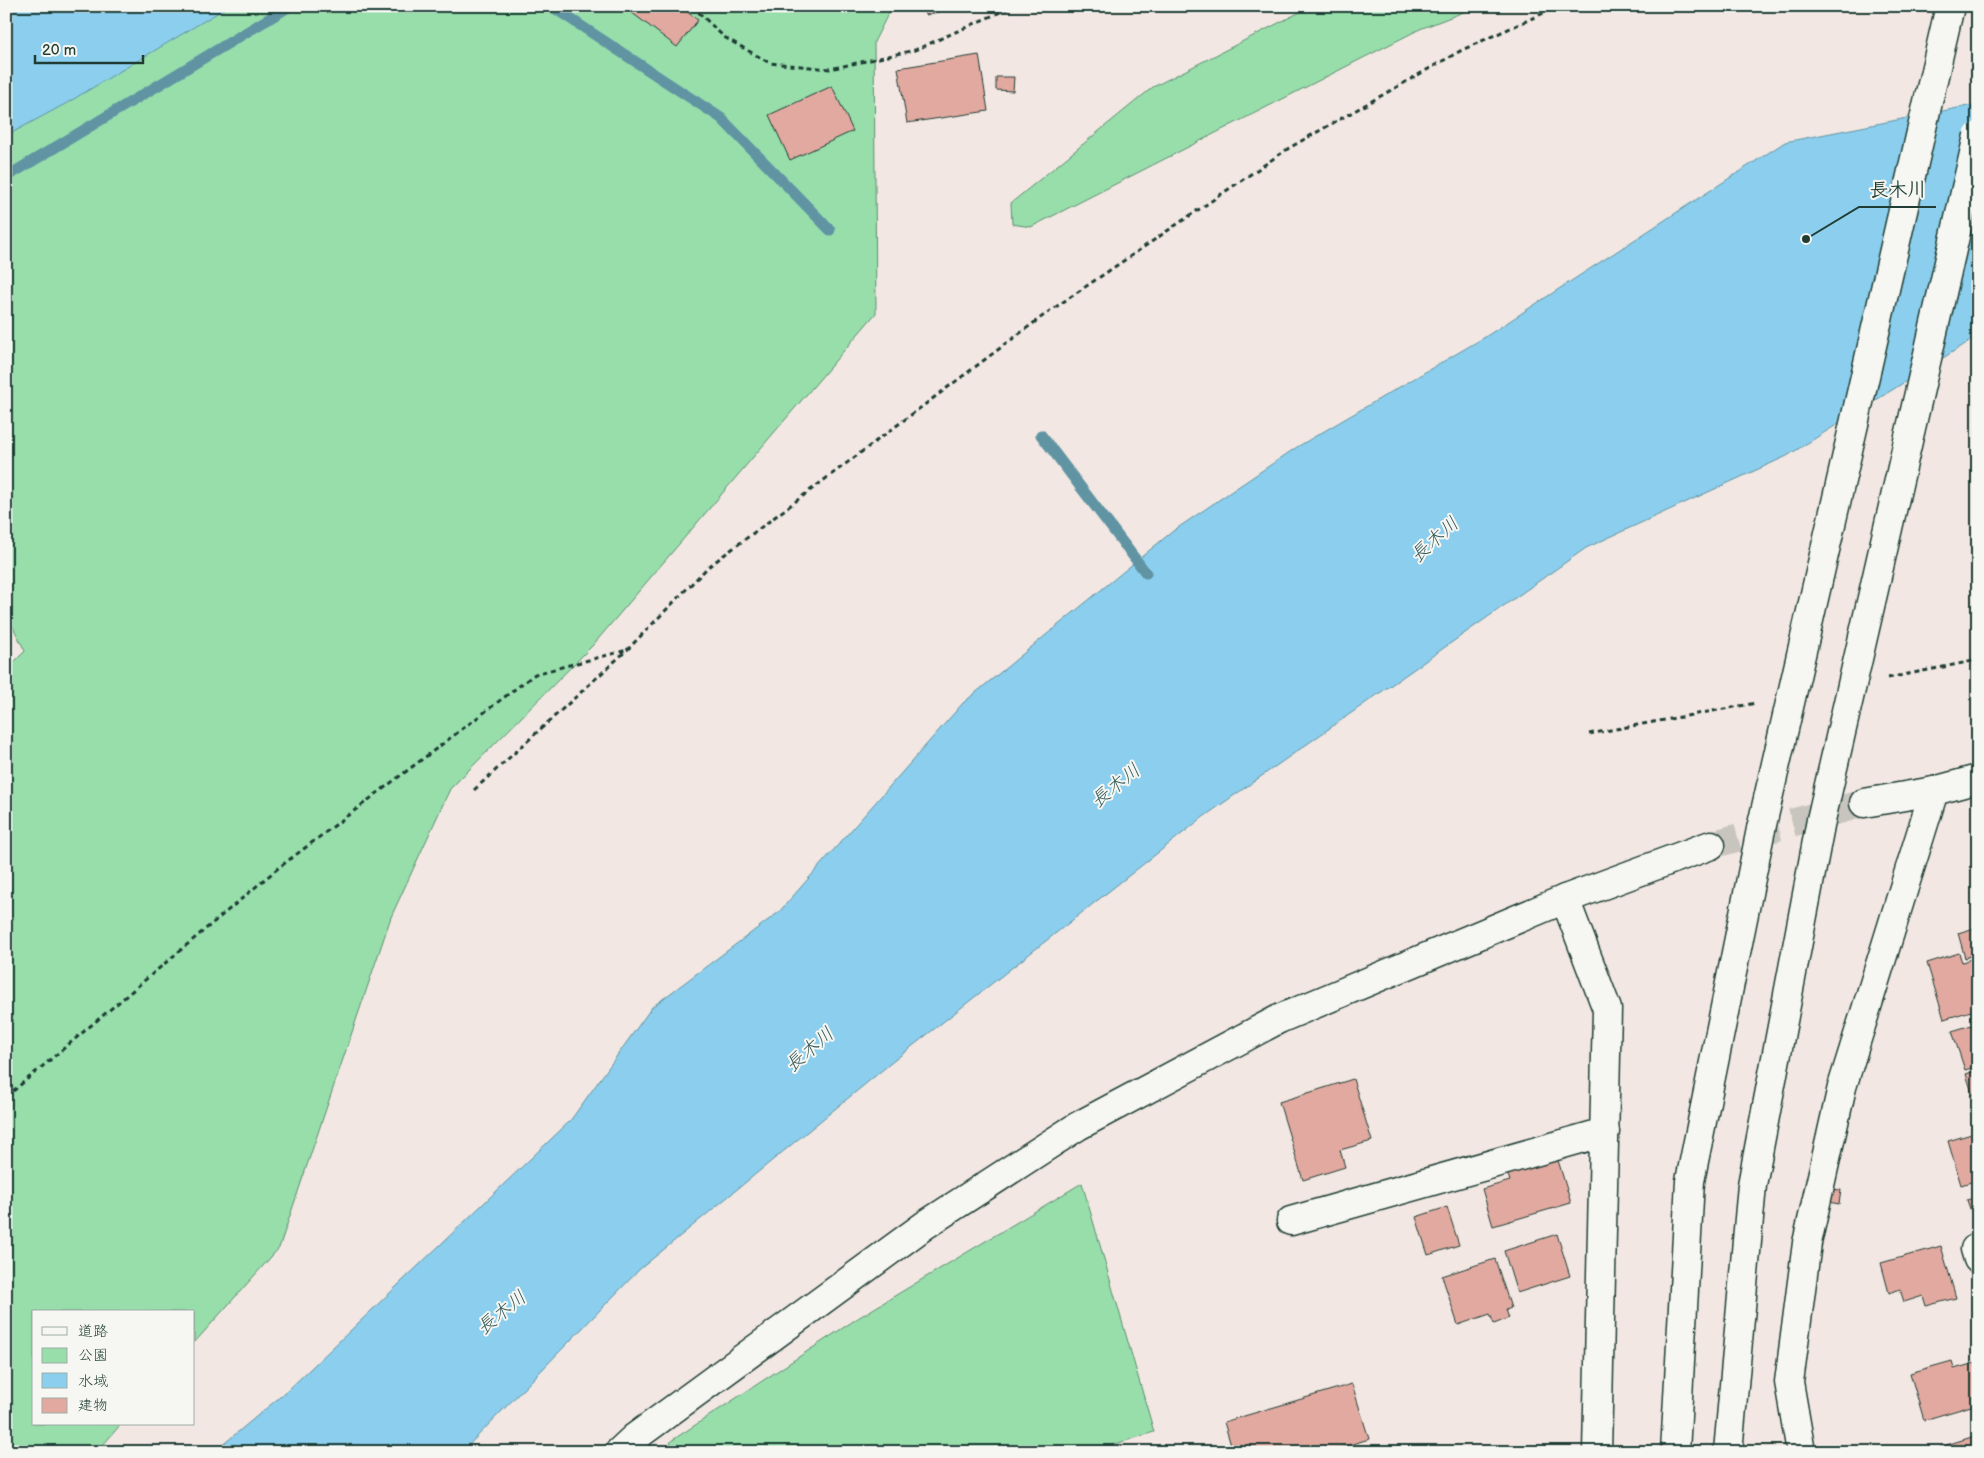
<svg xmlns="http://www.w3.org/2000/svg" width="1984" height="1458" font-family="'Balsamiq Sans','Klee One',sans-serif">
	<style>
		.green { fill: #97deab; stroke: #5b8e70 }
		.water { fill: #8bceed; stroke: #6094a3 }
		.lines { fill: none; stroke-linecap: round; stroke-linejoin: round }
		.stream { stroke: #6094a3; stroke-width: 11 }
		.building { fill: #e2a9a0; stroke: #1f3d34 }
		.minor-tunnel { stroke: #c8c5bf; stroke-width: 28; stroke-dasharray: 28 14; stroke-linecap: butt }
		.minor-casing { stroke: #1f3d34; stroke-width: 31 }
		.path { stroke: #1f3d34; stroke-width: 3; stroke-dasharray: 5 4; stroke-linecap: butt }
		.minor { stroke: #f6f6f2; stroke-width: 28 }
		.minor-bridge-casing { stroke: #1f3d34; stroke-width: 31; stroke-linecap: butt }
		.minor-bridge { stroke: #f6f6f2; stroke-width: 28 }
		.labels { text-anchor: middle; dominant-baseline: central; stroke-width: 4; stroke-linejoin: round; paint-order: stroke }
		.water-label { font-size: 19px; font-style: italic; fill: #355a59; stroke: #f6f6f2 }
		.leader { fill: none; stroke: #1f3d34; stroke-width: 2 }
		.callout-dot { fill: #1f3d34; stroke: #f6f6f2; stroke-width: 2 }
		.callout-label { font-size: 19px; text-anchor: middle; font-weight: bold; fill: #1f3d34; stroke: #f6f6f2; stroke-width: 4; stroke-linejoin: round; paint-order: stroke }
	</style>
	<rect width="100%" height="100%" fill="#f2e7e2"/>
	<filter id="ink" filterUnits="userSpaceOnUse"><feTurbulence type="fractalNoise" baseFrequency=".02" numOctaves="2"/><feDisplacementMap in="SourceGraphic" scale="10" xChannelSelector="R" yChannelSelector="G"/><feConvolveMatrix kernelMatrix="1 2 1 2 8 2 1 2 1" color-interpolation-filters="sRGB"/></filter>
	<g filter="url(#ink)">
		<!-- green -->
		<g class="green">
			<polygon points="6,6 892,6 874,42 876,313 593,645 450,789 391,917 279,1248 194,1343 194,1312 34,1312 34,1424 121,1424 97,1452 6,1452 6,670 25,651 6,613"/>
			<polygon points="1312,6 1479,6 1420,29 1031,227 1012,224 1011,203 1153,87"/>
			<polygon points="1082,1183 1154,1432 1090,1452 669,1452 671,1441 858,1318"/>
		</g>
		<!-- water -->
		<g class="water">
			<polygon points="6,6 229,6 67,103 6,136"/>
			<polygon points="1978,104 1978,336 1787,456 1586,548 1202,818 891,1063 640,1269 462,1452 214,1452 287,1391 570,1121 652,1007 779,912 963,703 1173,531 1297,447 1485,337 1785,142"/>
		</g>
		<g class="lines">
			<!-- stream -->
			<g class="stream">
				<polyline points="551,6 721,118 830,230"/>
				<polyline points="6,177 290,6"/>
				<polyline points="1041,435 1146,573"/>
			</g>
		</g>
		<!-- building -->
		<g class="building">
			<polygon points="629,6 679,6 698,20 677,47 627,9"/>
			<polygon points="923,6 959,6 926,15"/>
			<polygon points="979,55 988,111 907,123 898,68"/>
			<polygon points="996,77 1014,77 1013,91 996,90"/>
			<polygon points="832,86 853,131 790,160 769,115"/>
			<polygon points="1978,927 1978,953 1965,958 1958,933"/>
			<polygon points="1959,953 1962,962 1978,957 1978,1009 1944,1019 1927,963"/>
			<polygon points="1978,1023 1978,1066 1965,1070 1952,1031"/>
			<polygon points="1978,1070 1978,1111 1966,1074"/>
			<polygon points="1353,1079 1372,1141 1340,1150 1345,1167 1303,1180 1279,1102"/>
			<polygon points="1978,1132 1978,1180 1961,1185 1948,1141"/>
			<polygon points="1557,1157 1571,1203 1493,1226 1482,1189 1510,1181 1507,1172"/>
			<polygon points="1831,1189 1841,1190 1839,1204 1829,1202"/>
			<polygon points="1978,1196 1978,1232 1967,1200"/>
			<polygon points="1447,1207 1459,1245 1428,1255 1416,1217"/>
			<polygon points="1557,1234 1570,1276 1517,1293 1504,1251"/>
			<polygon points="1941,1246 1956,1298 1926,1306 1923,1296 1904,1302 1900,1289 1889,1293 1881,1263"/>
			<polygon points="1495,1259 1511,1308 1506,1310 1509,1318 1494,1324 1490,1314 1458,1325 1442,1276"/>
			<polygon points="1952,1361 1954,1369 1975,1363 1978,1371 1978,1404 1924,1420 1910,1373"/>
			<polygon points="1352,1384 1369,1439 1326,1452 1233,1452 1224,1422"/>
			<polygon points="1978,1435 1978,1452 1942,1452 1940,1447"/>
		</g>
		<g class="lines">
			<!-- minor-tunnel -->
			<polyline class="minor-tunnel" points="1711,845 1864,803"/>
			<!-- minor casing -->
			<g class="minor-casing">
				<g id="minor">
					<polyline points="1864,803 1934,791 1978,779"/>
					<polyline points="1565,899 1711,845"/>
					<polyline points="1291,1221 1605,1132"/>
					<polyline points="1975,1249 1978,1259"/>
					<polyline points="619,1452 634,1438 925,1225 1078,1126 1279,1019 1565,899 1607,1009 1597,1452"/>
					<polyline points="1675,1452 1690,1181 1761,829"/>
					<polyline points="1728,1452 1752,1185 1821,820"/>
					<polyline points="1801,1452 1789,1382 1807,1243 1842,1087 1934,791"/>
				</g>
			</g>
			<!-- path -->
			<g class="path">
				<polyline points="692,6 724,37 770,63 830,69 915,50 1014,6"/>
				<polyline points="1888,678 1978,660"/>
				<polyline points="1589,734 1756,703"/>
				<polyline points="474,790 627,650 708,567 1047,313 1289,148 1462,50 1559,6"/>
				<polyline points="6,1097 277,869 535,674 627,650"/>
			</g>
			<!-- minor -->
			<use href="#minor" class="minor"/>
			<!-- minor-bridge casing -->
			<g class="minor-bridge-casing">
				<g id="minor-bridge">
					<polyline points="1821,820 1978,136"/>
					<polyline points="1761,829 1950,6"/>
				</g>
			</g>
			<!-- minor-bridge -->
			<use href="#minor-bridge" class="minor-bridge"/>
		</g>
	</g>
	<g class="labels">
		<!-- water labels -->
		<g class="water-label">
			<text transform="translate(1435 540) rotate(-42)">長木川</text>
			<text transform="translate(1116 786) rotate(-39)">長木川</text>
			<text transform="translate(810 1050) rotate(-41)">長木川</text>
			<text transform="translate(502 1313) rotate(-39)">長木川</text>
		</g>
	</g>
	<!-- callouts -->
	<path class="leader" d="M1806 239L1859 207H1936"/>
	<circle class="callout-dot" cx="1806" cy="239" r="5"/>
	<g class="callout-label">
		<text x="1898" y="196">長木川</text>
	</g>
	<!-- margin -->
	<rect width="1984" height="1458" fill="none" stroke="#f6f6f2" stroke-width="25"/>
	<rect x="12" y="12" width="1959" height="1433" fill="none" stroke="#1f3d34" stroke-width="2" filter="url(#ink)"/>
	<!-- legend -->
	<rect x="32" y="1310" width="162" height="115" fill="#f6f6f2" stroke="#a0aca6"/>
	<rect x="42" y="1327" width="25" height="8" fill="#f6f6f2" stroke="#a0aca6"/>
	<text x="78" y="1336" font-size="15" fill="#1f3d34">道路</text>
	<rect x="42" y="1348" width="25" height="15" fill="#97deab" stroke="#a0aca6"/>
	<text x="78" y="1360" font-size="15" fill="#1f3d34">公園</text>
	<rect x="42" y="1373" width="25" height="15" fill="#8bceed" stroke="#a0aca6"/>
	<text x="78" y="1386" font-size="15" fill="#1f3d34">水域</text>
	<rect x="42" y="1398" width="25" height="15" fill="#e2a9a0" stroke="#a0aca6"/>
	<text x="78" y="1410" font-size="15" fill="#1f3d34">建物</text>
	<!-- scale -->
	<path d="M35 55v8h108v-8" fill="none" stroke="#1f3d34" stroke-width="2.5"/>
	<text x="42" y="55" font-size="15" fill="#1f3d34" stroke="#f6f6f2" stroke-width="4" paint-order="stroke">20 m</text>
</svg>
